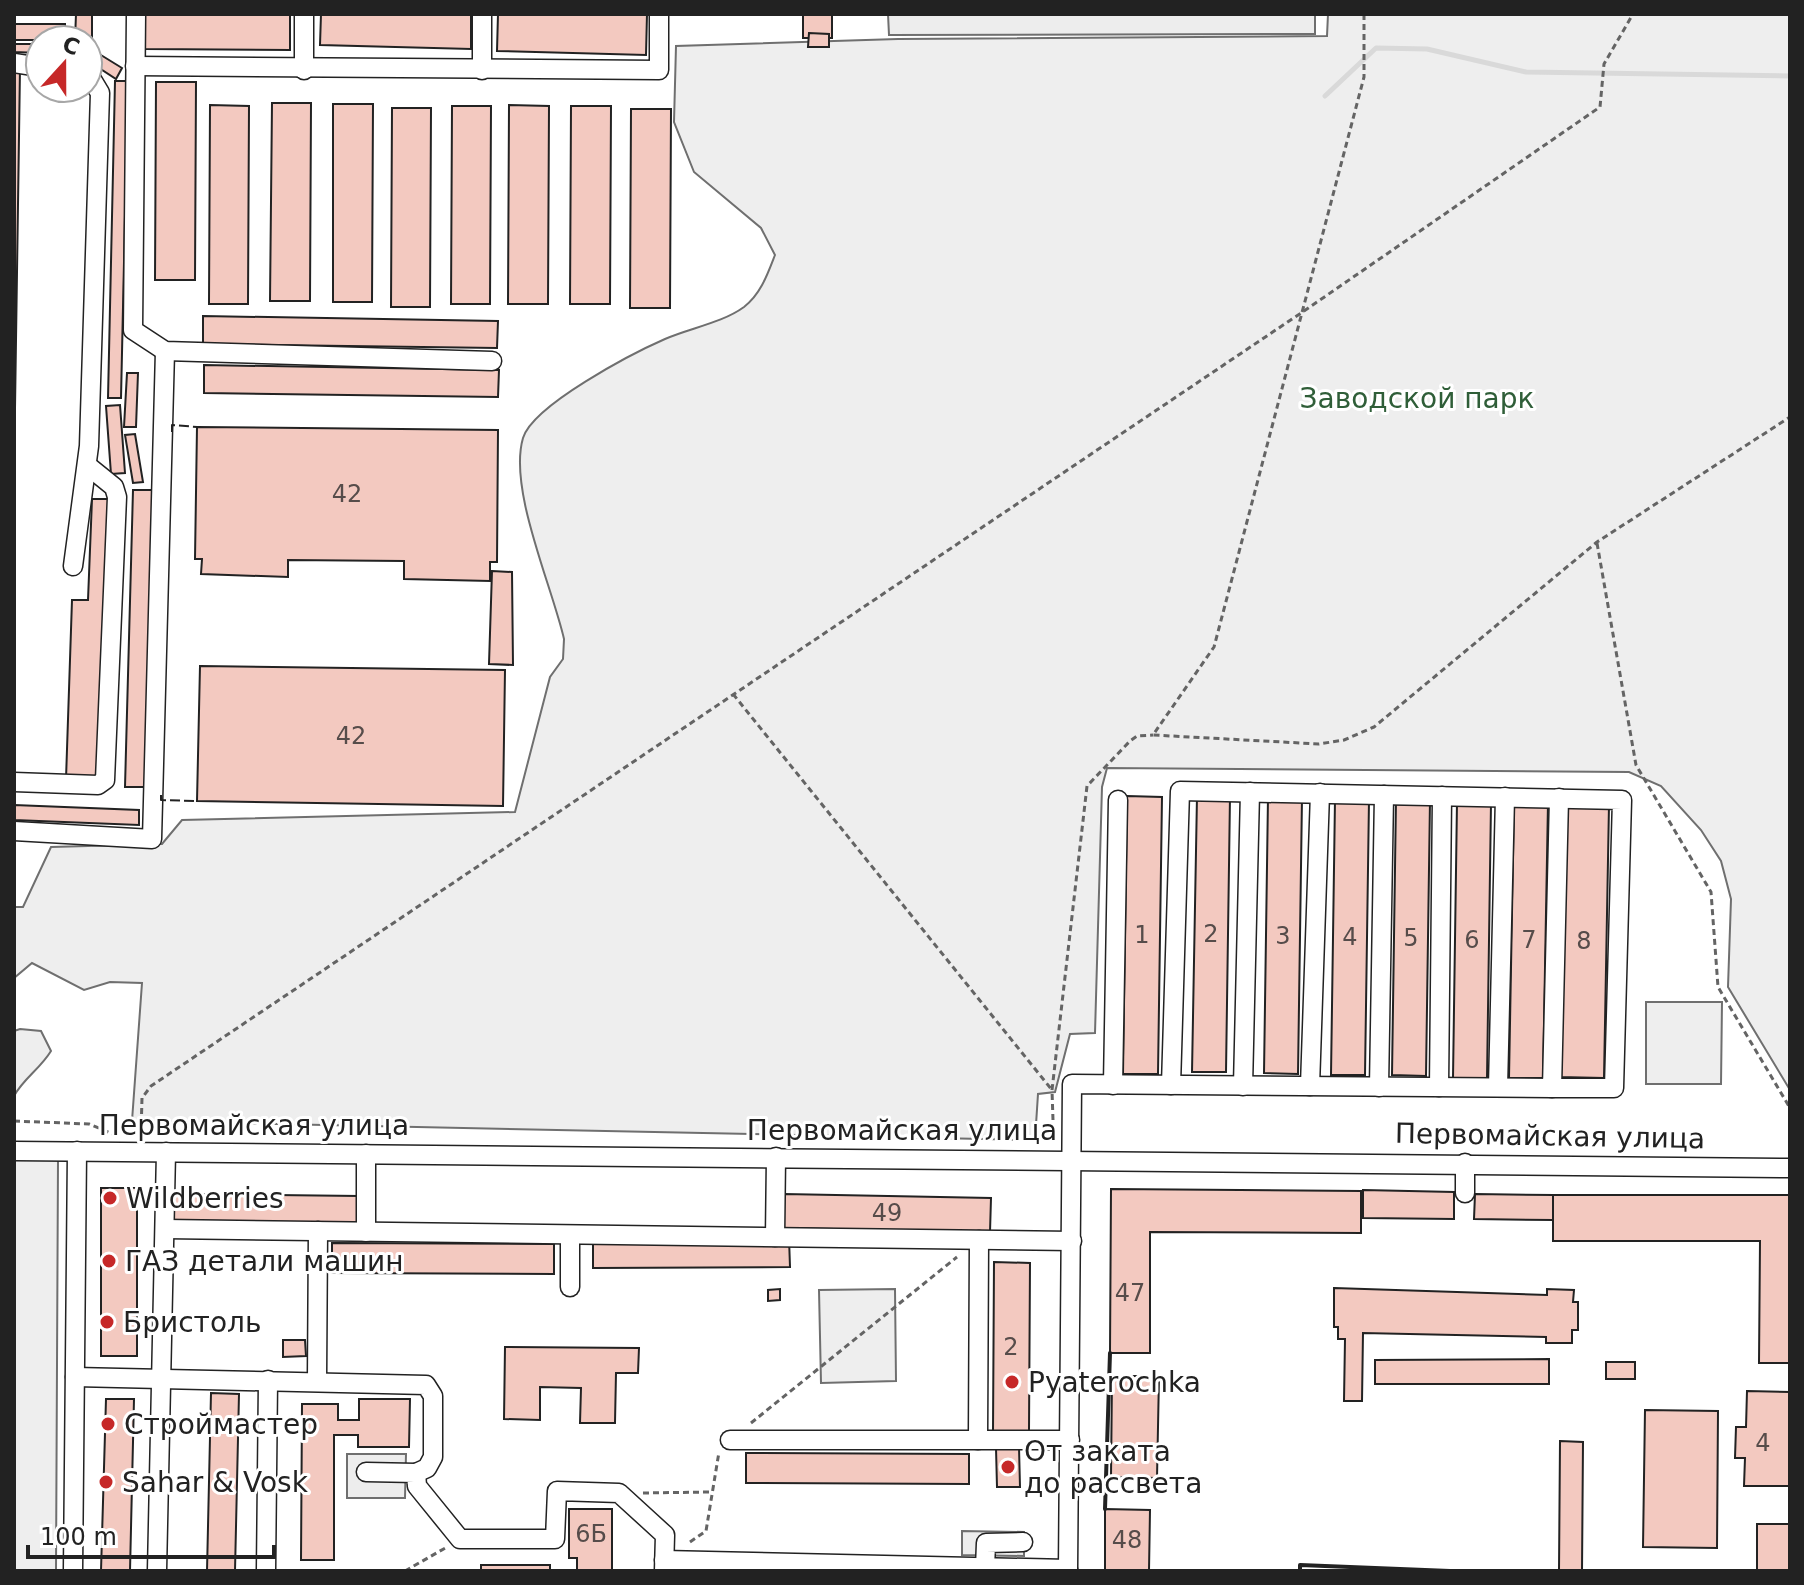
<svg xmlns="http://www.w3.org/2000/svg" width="1804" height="1585" font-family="'DejaVu Sans',sans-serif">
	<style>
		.green { fill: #eee; stroke: #6f6f6f; stroke-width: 2 }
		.parking { fill: #ededed; stroke: #6f6f6f; stroke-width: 2 }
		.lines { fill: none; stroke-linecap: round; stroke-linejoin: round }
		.stream { stroke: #d9d9d9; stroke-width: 5 }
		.building { fill: #f3c9c0; stroke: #222; stroke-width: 2 }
		.minor-casing { stroke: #222; stroke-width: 21 }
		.path { stroke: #646464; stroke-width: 3; stroke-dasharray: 6 4; stroke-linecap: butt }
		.minor { stroke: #fff; stroke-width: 18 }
		.fence { stroke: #222; stroke-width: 2; stroke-dasharray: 10 4; stroke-linecap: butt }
		.wall { stroke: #222; stroke-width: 4 }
		.poi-dot { fill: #c62828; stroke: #fff; stroke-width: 3 }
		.labels { text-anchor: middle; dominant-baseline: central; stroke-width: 6; stroke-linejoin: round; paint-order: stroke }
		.number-label { font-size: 24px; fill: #564c4a }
		.park-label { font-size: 28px; fill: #2f5e38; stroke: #fff }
		.street-label { font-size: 28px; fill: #222; stroke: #fff }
		.poi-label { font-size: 28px; fill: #222; stroke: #fff; text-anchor: start }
	</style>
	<rect width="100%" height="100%" fill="#fff"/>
	<!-- green -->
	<g class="green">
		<path d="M1328,14H1790V1090L1728,987L1731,899L1721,861L1701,830L1661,786L1629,772L1107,768L1102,787L1095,1033L1070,1034L1055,1092L1038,1094L1035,1140L132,1121L142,983L110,982L84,990L32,963L14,978V907H23L51,847L162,844L182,820L515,812L550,677L563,659L564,639C552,586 508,489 523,438C533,405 633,353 665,339C690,328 722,323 744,307C761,294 768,273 775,255L761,228L694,172L674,122L676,46L898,39L1327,36Z"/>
		<polygon points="1646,1002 1722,1002 1721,1084 1646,1084"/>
		<path d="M20,1029L41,1031L51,1051C40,1069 24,1078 14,1096V1031Z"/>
		<polygon points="14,1159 58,1160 56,1571 14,1571"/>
		<polygon points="895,1289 896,1381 821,1383 819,1290"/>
	</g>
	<!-- parking -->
	<g class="parking">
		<polygon points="888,14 1315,14 1315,34 889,35"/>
		<polygon points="347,1454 406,1454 405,1498 347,1498"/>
		<polygon points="962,1531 1024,1532 1024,1556 962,1555"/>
	</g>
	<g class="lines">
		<!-- stream -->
		<polyline class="stream" points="1325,96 1376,48 1427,49 1526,72 1790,76"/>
	</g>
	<!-- building -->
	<g class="building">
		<polygon points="76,14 92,14 92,46 88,46 88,40 75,40"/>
		<polygon points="145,14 290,14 290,50 145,49"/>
		<polygon points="321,14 471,14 471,49 320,45"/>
		<polygon points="498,14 647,14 646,55 497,51"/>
		<rect x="803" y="14" width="29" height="24"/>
		<rect x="14" y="24" width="51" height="16"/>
		<polygon points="809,33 829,34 829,47 808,47"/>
		<polygon points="14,44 40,44 40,53 14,52"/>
		<polygon points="96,52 122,68 116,79 90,62"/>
		<polygon points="14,68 20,68 14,476"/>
		<polygon points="115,81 128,81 121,398 108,398"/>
		<polygon points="156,82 196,82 195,280 155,280"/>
		<polygon points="272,103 311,103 310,301 270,301"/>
		<polygon points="333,104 373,104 372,302 333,302"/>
		<polygon points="210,105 249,106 248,304 209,304"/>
		<polygon points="509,105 549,106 548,304 508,304"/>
		<polygon points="452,106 491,106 490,304 451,304"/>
		<polygon points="571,106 611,106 610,304 570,304"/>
		<polygon points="392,108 431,108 430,307 391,307"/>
		<polygon points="631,109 671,109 670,308 630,308"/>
		<polygon points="203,316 498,321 497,348 203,344"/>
		<polygon points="204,365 499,370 498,397 204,393"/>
		<polygon points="127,373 138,373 136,427 124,427"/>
		<polygon points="120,405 125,473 111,474 106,406"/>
		<polygon points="197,427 498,430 497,562 490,562 490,581 404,579 404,561 288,560 288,577 201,574 202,559 195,559"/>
		<polygon points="135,434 143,482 133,483 125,435"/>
		<polygon points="133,490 153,490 145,787 125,787"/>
		<polygon points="92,499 109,499 98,781 66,779 72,600 88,600"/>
		<polygon points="492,571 512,572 513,665 489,664"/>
		<polygon points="200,666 505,670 503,806 197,801"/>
		<polygon points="1127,796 1162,797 1158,1074 1123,1074"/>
		<polygon points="1197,796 1230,796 1226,1072 1192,1072"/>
		<polygon points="1268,797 1302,798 1298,1074 1264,1073"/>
		<polygon points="1335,799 1369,800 1365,1075 1331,1075"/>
		<polygon points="1396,799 1430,800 1426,1076 1392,1075"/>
		<polygon points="1457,802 1491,803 1487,1079 1453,1078"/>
		<polygon points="1514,802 1548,803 1543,1078 1509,1078"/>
		<polygon points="1565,803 1609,805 1604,1078 1559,1077"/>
		<polygon points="14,805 139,810 139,825 14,820"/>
		<rect x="101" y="1188" width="36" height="168"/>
		<polygon points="1111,1189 1361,1191 1361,1233 1150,1232 1150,1353 1110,1353"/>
		<polygon points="1363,1190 1454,1192 1454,1219 1363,1218"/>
		<polygon points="173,1194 359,1196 358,1228 173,1225"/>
		<polygon points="784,1194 991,1198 990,1232 783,1228"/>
		<polygon points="1475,1194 1553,1195 1553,1220 1474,1219"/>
		<polygon points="1553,1195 1790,1195 1790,1363 1759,1363 1760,1241 1553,1241"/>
		<polygon points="593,1238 789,1238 790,1267 593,1268"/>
		<polygon points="332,1243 554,1244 554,1274 332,1273"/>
		<polygon points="994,1262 1030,1263 1029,1431 993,1431"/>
		<polygon points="1334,1288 1547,1295 1547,1289 1574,1290 1573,1302 1578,1302 1578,1330 1572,1330 1572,1343 1546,1343 1546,1337 1363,1333 1362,1401 1344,1401 1345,1339 1338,1339 1338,1327 1334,1327"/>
		<polygon points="780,1289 780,1300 768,1301 768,1290"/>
		<polygon points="283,1340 305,1340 306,1356 283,1357"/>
		<polygon points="505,1347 639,1348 638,1373 616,1373 615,1423 580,1423 581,1388 540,1387 540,1420 504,1419"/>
		<polygon points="1549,1359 1549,1384 1375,1384 1375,1360"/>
		<rect x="1606" y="1362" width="29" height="17"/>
		<polygon points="1112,1376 1159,1376 1157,1478 1111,1477"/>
		<polygon points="1747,1391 1790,1392 1790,1486 1744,1486 1745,1458 1735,1458 1736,1427 1746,1427"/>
		<polygon points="211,1393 239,1394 235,1571 207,1571"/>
		<polygon points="106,1399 134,1399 130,1571 101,1571"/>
		<polygon points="359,1399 410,1399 409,1447 358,1447 358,1435 334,1435 334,1560 301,1560 302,1404 338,1404 338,1420 359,1420"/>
		<polygon points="1645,1410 1718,1411 1717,1548 1643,1547"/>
		<polygon points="1560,1441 1583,1442 1582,1571 1559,1571"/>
		<polygon points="1019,1447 1020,1487 997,1487 996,1448"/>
		<polygon points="746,1453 969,1454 969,1484 746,1483"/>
		<polygon points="569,1509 612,1509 612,1571 481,1571 481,1565 550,1565 550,1570 577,1571 577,1558 569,1558"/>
		<polygon points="1105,1509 1150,1510 1149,1571 1105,1571"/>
		<rect x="1757" y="1524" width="33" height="47"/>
	</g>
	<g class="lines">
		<!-- minor casing -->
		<g class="minor-casing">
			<g id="minor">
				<polyline points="136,14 133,330 165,351 492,361"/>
				<polyline points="482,14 482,70"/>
				<polyline points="14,63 40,67"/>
				<polyline points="135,66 659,70 659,14"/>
				<polyline points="304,70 304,14"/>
				<polyline points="73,566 89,446 100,93 88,73"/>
				<polyline points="14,782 98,785 105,780 117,497 114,487 88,466"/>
				<polyline points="14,831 152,839 165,351"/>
				<polyline points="1113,1085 1118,800"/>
				<polyline points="1171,1085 1180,791 1622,800 1614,1088 1552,1088"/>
				<polyline points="1243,1086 1250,792"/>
				<polyline points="1310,1086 1320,793"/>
				<polyline points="1379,1087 1384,795"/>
				<polyline points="1439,1087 1442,796"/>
				<polyline points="1498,1087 1505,797"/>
				<polyline points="14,1151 1790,1168"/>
				<polyline points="366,1154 366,1232"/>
				<polyline points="1465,1163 1465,1193"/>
				<polyline points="165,1229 1072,1241"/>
				<polyline points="570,1235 570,1287"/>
				<polyline points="775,1237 776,1157"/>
				<polyline points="75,1377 426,1385 433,1396 433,1457 427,1468 416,1473"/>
				<polyline points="317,1381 318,1231"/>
				<polyline points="730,1440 1070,1440"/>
				<polyline points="978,1440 979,1240"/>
				<polyline points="366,1472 416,1473 417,1486 460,1539 555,1539 557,1491 619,1493 665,1535 664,1571"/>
				<polyline points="664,1560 1068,1569"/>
				<polyline points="985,1568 986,1543 1023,1542"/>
				<polyline points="73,1571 77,1151"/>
				<polyline points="157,1571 166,1152"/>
				<polyline points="266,1571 268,1380"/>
				<polyline points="1068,1571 1072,1084 1552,1088 1559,798"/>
			</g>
		</g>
		<!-- path -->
		<g class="path">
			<polyline points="1364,14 1364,77 1214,647 1153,735 1319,744 1344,740 1374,727 1597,542 1790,417"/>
			<polyline points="1597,543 1636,765 1711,892 1718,987 1790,1108"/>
			<polyline points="733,694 1052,1090"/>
			<polyline points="1053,1120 1052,1090 1087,786 1130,741 1137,736 1153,735"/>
			<polyline points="14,1121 89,1124 113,1134"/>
			<polyline points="141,1134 142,1098 151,1086 1304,311 1600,107 1604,64 1633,14"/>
			<polyline points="751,1423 957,1257"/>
			<polyline points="643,1493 711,1492"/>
			<polyline points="690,1542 706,1531 719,1452"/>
			<polyline points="405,1571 447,1547"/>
		</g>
		<!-- minor -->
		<use href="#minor" class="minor"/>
		<!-- fence -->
		<g class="fence">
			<polyline points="172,432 172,425 197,427"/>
			<polyline points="161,795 161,800 197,801"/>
		</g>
		<!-- wall -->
		<g class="wall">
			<polyline points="1105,1509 1110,1353"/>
			<polyline points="1300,1571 1300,1565 1450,1571"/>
		</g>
	</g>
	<!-- markers -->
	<g class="poi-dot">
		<circle cx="110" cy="1198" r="8"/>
		<circle cx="109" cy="1261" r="8"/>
		<circle cx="107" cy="1322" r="8"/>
		<circle cx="1012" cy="1382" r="8"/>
		<circle cx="108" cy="1424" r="8"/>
		<circle cx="1008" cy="1467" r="8"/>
		<circle cx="106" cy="1482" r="8"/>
	</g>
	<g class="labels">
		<!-- number labels -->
		<g class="number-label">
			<text x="347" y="494">42</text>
			<text x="351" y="736">42</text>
			<text x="1211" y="934">2</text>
			<text x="1142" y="935">1</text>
			<text x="1283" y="936">3</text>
			<text x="1350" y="937">4</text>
			<text x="1411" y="938">5</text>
			<text x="1472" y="940">6</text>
			<text x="1529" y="940">7</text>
			<text x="1584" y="941">8</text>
			<text x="887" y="1213">49</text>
			<text x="1130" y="1293">47</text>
			<text x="1011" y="1347">2</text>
			<text x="1763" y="1443">4</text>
			<text x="591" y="1534">6Б</text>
			<text x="1127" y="1540">48</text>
		</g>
		<!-- park labels -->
		<g class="park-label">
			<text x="1417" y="398">Заводской парк</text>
		</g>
		<!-- street labels -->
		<g class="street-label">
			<text x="254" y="1125">Первомайская улица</text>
			<text x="902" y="1130">Первомайская улица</text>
			<text transform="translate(1550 1136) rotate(1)">Первомайская улица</text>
		</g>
		<!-- poi labels -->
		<g class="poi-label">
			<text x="126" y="1198">Wildberries</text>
			<text x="125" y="1261">ГАЗ детали машин</text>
			<text x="123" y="1322">Бристоль</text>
			<text x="1028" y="1382">Pyaterochka</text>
			<text x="124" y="1424">Строймастер</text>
			<text x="1024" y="1451">От заката<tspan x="1024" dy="32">до рассвета</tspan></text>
			<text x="122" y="1482">Sahar &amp; Vosk</text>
		</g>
	</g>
	<!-- border -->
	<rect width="1804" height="1585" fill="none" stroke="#222222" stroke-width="32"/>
	<!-- north arrow -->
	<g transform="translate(64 64) rotate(21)"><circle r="38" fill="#ffffff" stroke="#a7a7a7" stroke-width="2"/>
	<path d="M0-6L14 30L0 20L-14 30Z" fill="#c62828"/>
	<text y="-12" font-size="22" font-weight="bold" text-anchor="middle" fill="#222222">С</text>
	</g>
	<!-- scale -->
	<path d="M28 1545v12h246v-12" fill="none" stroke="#222222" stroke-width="4"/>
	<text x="40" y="1545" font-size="24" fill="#222222" stroke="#ffffff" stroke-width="6" paint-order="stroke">100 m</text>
</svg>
